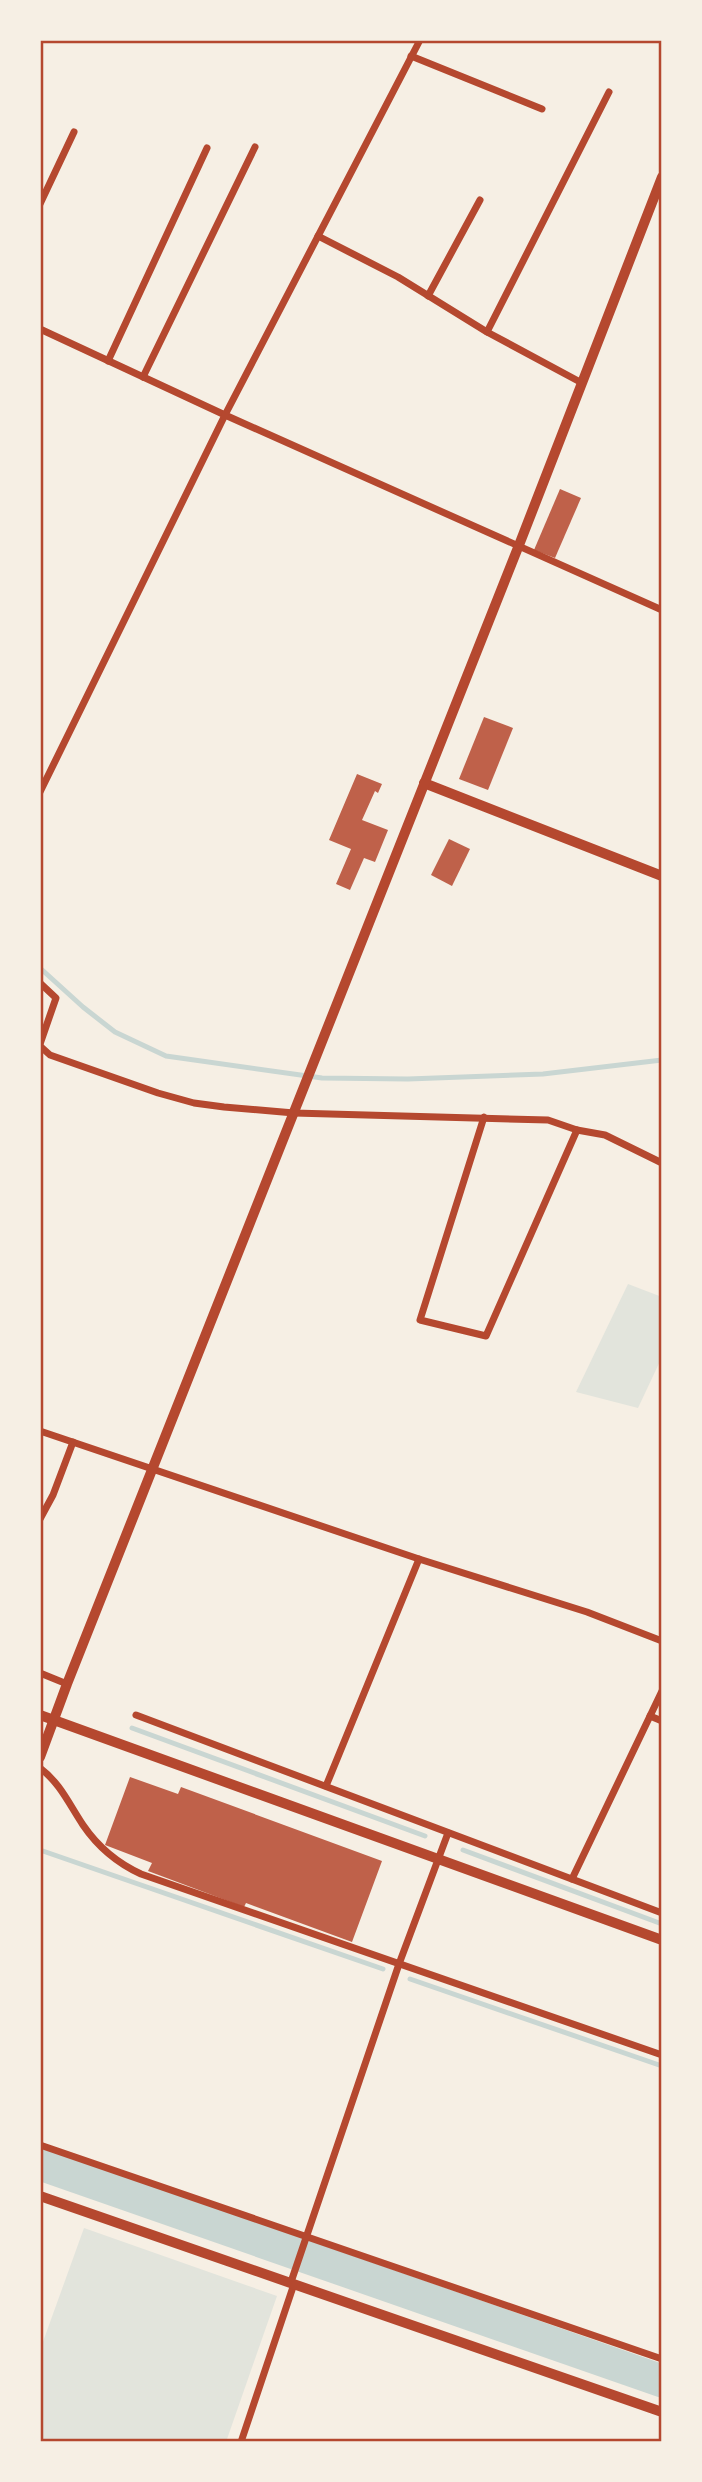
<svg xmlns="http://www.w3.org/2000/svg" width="702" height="2482" font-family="'DejaVu Sans',sans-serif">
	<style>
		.green { fill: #e2e4dc }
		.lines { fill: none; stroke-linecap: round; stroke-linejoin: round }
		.stream { stroke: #c9d6d2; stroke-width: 5 }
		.river { stroke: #c9d6d2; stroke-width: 33 }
		.building { fill: #bf614a }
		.minor { stroke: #b5482f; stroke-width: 7 }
		.tertiary { stroke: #b5482f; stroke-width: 10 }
		.secondary { stroke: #b5482f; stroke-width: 10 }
		.neatline { fill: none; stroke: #b5482f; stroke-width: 2.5 }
	</style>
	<rect width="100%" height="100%" fill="#f6efe4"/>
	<!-- green -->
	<g class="green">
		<polygon points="628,1284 662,1297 662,1357 638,1408 576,1392"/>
		<polygon points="84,2228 277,2296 226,2442 40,2442 40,2350"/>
	</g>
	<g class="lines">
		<!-- stream -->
		<g class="stream">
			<polyline points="40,968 83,1007 115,1032 166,1056 322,1078 408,1079 543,1074 662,1060"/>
			<polyline points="132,1728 425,1836"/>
			<polyline points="40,1850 383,1969"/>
			<polyline points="463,1850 662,1924"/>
			<polyline points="410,1979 662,2066"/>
		</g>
		<!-- river -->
		<polyline class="river" points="40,2164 662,2381"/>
	</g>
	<!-- building -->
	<g class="building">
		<polygon points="560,489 581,498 555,558 534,550"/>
		<polygon points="484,717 513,728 488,790 459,779"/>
		<polygon points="357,774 382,784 378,793 375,791 362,820 388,830 375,862 364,858 350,890 336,884 351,849 329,840"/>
		<polygon points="449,839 470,849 452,886 431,875"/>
		<polygon points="130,1777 178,1794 181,1787 382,1861 352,1942 246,1903 244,1907 148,1871 152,1863 105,1845"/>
	</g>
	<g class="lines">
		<!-- minor -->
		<g class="minor">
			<polyline points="411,56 542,109"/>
			<polyline points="40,204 74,132"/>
			<polyline points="318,236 398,277 487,332 582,383"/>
			<polyline points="428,296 480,200"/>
			<polyline points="40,329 225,415 662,610"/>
			<polyline points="487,332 609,92"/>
			<polyline points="108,361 207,148"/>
			<polyline points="143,377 255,147"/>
			<polyline points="40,792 225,415 420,40"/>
			<polyline points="40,983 56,998 40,1044"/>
			<polyline points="40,1046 50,1055 158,1093 194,1103 224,1107 294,1113 548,1120 577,1130 605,1135 662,1163"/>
			<polyline points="484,1117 420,1320 486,1336 577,1130"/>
			<polyline points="40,1431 419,1559 587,1612 662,1641"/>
			<polyline points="40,1519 53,1495 73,1442"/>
			<polyline points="40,1673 67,1684"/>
			<polyline points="136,1715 662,1913"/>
			<polyline points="650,1716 662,1721"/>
			<path d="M40,1768C60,1783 69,1804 83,1825C98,1847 117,1863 141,1874L662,2055"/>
			<polyline points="326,1786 419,1559"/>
			<polyline points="572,1879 662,1691"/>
			<polyline points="40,2145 662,2359"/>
			<polyline points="291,2282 399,1964 448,1833"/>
			<polyline points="241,2442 294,2284"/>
		</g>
		<!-- tertiary -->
		<g class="tertiary">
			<polyline points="424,783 662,876"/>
			<polyline points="40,1715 662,1940"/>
			<polyline points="40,2196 662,2412"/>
		</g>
		<!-- secondary -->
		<polyline class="secondary" points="40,1757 67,1684 521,540 662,177"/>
	</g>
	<!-- border -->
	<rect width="702" height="2482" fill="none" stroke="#f6efe4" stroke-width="84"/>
	<rect x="42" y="42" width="618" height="2398" class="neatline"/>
</svg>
